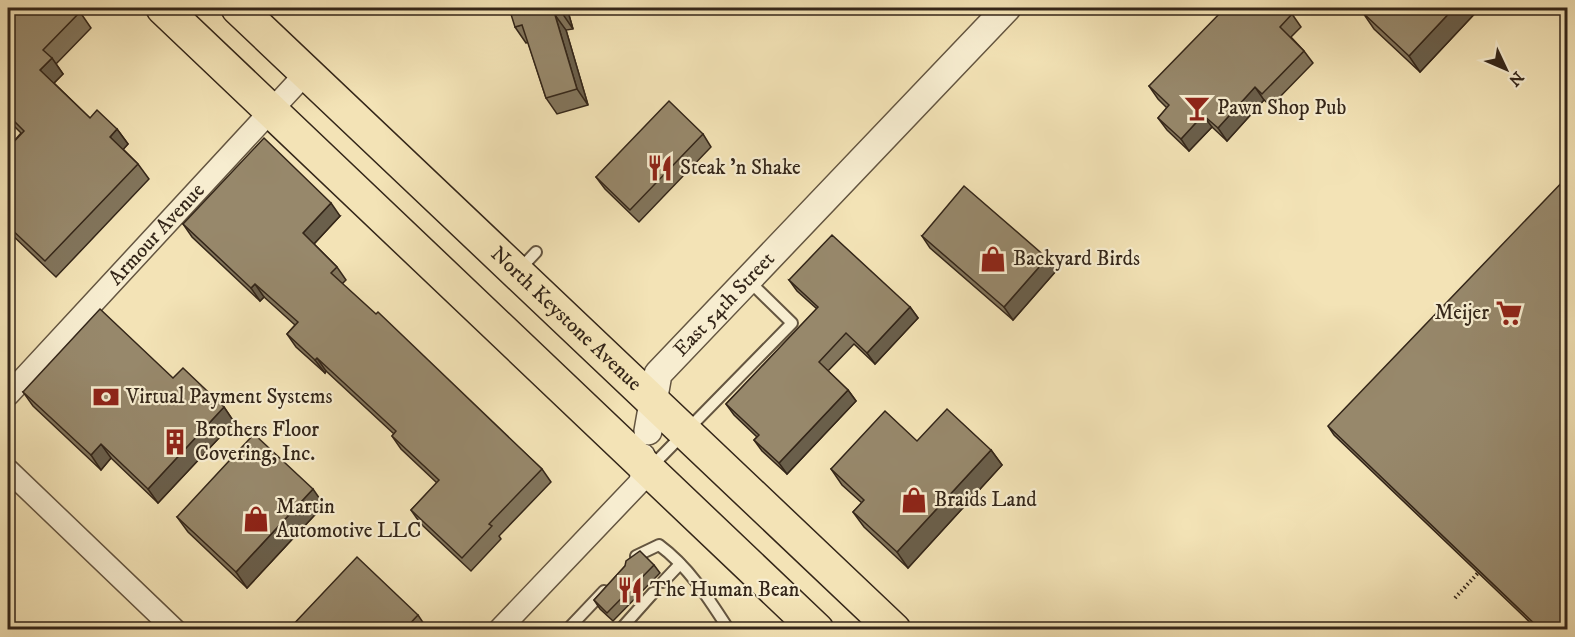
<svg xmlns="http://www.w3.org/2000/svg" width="1575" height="637" font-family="'IM FELL DW Pica',serif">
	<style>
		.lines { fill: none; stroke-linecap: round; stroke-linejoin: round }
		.service-casing { stroke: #645540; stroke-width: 14 }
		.minor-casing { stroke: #645540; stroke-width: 24 }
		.tertiary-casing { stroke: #645540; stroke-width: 30 }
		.primary-casing { stroke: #342619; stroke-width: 36 }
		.path { stroke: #342619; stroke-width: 4; stroke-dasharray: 1.5 3; stroke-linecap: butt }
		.service { stroke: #f7edd0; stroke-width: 10 }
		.minor { stroke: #f7edd0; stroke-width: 21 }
		.tertiary { stroke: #f7edd0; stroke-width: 27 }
		.primary { stroke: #f3e3b6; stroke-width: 33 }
		.wall { fill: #82755c; stroke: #342619; stroke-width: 1.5 }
		.shaded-wall { fill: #6a5f4b; stroke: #342619; stroke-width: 1.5 }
		.building { fill: #97886b; stroke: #342619; stroke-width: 1.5 }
		.labels { text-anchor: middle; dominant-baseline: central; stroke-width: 4.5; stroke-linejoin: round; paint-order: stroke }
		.poi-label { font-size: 21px; fill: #342619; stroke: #f7edd0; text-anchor: start }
		.street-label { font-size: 21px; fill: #342619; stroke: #f7edd0 }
	</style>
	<rect width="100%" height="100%" fill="#f3e3b6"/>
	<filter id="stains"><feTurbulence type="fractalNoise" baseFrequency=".00333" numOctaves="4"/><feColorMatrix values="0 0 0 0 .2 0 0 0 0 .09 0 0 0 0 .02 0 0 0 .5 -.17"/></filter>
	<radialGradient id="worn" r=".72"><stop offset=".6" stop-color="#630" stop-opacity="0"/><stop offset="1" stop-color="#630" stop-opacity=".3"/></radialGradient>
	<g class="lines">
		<!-- service casing -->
		<g class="service-casing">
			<g id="service">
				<polyline points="520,269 536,252"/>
				<polyline points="651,467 792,323 748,280"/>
				<path d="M636,556L659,545C689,567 709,599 729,630"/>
				<polyline points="663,582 680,564"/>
				<polyline points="567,630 604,591"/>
				<polyline points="620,630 653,593"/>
			</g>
		</g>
		<!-- minor casing -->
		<g class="minor-casing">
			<g id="minor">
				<path id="s1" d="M8,395L306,73"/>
				<polyline points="8,470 175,630"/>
				<polyline points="499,630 640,482 644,455"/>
			</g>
		</g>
		<!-- tertiary casing -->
		<g class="tertiary-casing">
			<g id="tertiary">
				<path id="s2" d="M648,431L658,374L1007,8"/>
			</g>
		</g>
		<!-- primary casing -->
		<g class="primary-casing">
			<g id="primary">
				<polyline points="163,8 817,630"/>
				<path id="s3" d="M238,8L894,630"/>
			</g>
		</g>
		<!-- path -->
		<polyline class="path" points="1455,598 1478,573"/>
		<!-- service -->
		<use href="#service" class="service"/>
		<!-- minor -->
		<use href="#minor" class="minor"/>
		<!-- tertiary -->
		<use href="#tertiary" class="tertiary"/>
		<!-- primary -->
		<use href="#primary" class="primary"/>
	</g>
	<!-- wall -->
	<g class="wall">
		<polygon points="8,8 80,12 91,28 56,64 63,74 54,83 90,118 117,129 128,144 123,149 138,164 149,179 56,277 8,231 8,148 21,133 8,120"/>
		<polygon points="567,8 573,29 566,30 588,105 557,114 546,98 528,42 526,43 515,27"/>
		<polygon points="1480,8 1420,72 1374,29 1363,13"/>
		<polygon points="1292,14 1301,27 1291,37 1304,51 1313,63 1271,106 1264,100 1227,141 1212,127 1189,151 1167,130 1158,118 1167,108 1158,99 1149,86"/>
		<polygon points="703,134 711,147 639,222 605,189 596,177"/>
		<polygon points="340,216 314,244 337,267 346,280 342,284 542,469 551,482 499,536 501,539 471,571 420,523 411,510 437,483 401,449 392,436 394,434 326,371 325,373 296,347 287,334 295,325 264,297 260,301 192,237 183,224"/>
		<polygon points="922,236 1056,271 1013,320 930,248"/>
		<polygon points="789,280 910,307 918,318 875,364 854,344 828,371 848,390 856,401 787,474 762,451 754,440 757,437 734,415 726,404 817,309 797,291"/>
		<polygon points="173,378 224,407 234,422 158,503 111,458 101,470 33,406 23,392"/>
		<polygon points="1328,426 1568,630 1538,630 1334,435"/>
		<polygon points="917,441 991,450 1002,465 908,568 864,527 853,512 862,503 842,485 831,469"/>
		<polygon points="324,505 247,588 188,532 177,517"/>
		<polygon points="654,565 660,573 613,621 600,609 594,600 625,566"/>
		<polygon points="418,615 428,630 288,630"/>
	</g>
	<!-- shaded-wall -->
	<g class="shaded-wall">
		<polygon points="560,8 567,8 573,29 562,13"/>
		<polygon points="1454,8 1480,8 1420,72 1409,56"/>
		<polygon points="555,15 566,30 588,105 577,89"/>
		<polygon points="52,58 63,74 51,86 40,70"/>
		<polygon points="1255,87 1264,100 1227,141 1218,128"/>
		<polygon points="1203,115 1212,127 1189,151 1181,139"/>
		<polygon points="117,129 128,144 121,152 110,137"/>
		<polygon points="331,203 340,216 312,246 303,233"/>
		<polygon points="1047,258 1056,271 1013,320 1004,307"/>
		<polygon points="255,284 264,297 260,301 251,288"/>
		<polygon points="910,307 918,318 875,364 867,353"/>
		<polygon points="317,358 326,371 325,373 315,360"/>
		<polygon points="848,390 856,401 787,474 779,463"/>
		<polygon points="224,407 234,422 158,503 148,489"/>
		<polygon points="101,444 111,458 101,470 91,455"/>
		<polygon points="991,450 1002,465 908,568 897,552"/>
		<polygon points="313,489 324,505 247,588 236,572"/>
	</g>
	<!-- building -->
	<g class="building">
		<polygon points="8,8 75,8 80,12 43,50 52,58 40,70 90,118 97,110 117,129 110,137 138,164 45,261 8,226 8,148 24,131 8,115"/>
		<polygon points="509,8 560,8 562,13 555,15 577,89 546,98 522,25 515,27"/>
		<polygon points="1225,8 1285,8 1292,14 1280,27 1304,51 1262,94 1255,87 1218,128 1203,115 1181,139 1158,118 1169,105 1149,86"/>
		<polygon points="1368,8 1454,8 1409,56 1363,13"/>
		<polygon points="669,101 703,134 630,210 596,177"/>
		<polygon points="264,138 331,203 303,233 337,267 331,273 376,314 378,312 542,469 489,524 492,526 462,558 411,510 439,480 392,436 396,431 317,358 315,360 287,334 298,322 255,284 251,288 183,224"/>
		<polygon points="1568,176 1568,630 1541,630 1328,426"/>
		<polygon points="964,186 1047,258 1004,307 922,236"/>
		<polygon points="832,235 910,307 867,353 846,333 819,362 848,390 779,463 754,440 759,435 726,404 818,307 789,280"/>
		<polygon points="100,309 173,378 183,368 224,407 148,489 101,444 91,455 23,392"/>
		<polygon points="947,409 991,450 897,552 853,512 864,500 831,469 885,411 917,441"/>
		<polygon points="254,434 313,489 236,572 177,517"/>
		<polygon points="640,551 654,565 607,613 594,600 625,566 626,561"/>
		<polygon points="357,557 418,615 404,630 288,630"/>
	</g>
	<!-- icons -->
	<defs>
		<g id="bar-bare" transform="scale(2.07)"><path d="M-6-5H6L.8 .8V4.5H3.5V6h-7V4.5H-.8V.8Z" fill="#8f2418" stroke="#f7edd0" stroke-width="2.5" paint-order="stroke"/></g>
		<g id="restaurant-bare" transform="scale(2.07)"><path d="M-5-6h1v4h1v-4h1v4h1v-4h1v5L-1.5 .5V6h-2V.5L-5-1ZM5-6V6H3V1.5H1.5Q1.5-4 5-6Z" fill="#8f2418" stroke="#f7edd0" stroke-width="2.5" paint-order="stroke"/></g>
		<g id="shop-bare" transform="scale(2.07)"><path d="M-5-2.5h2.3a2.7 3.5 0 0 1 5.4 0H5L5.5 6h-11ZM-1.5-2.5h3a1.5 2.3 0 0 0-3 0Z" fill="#8f2418" stroke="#f7edd0" stroke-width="2.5" paint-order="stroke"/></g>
		<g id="supermarket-bare" transform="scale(2.07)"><path d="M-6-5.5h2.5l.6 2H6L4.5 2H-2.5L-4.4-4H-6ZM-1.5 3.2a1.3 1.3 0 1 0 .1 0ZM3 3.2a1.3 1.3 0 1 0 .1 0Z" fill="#8f2418" stroke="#f7edd0" stroke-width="2.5" paint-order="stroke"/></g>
		<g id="bank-bare" transform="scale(2.07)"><path d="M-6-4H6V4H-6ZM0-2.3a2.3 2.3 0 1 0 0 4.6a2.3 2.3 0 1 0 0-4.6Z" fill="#8f2418" stroke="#f7edd0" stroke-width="2.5" paint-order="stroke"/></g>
		<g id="building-bare" transform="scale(2.07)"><path d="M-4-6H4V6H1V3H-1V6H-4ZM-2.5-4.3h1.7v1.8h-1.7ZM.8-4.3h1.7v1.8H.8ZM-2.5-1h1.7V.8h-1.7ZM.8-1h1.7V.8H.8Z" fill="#8f2418" stroke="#f7edd0" stroke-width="2.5" paint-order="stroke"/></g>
	</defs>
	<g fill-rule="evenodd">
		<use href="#bar-bare" x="1197" y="108"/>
		<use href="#restaurant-bare" x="660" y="168"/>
		<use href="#shop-bare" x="993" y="259"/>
		<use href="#supermarket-bare" x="1509" y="313"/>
		<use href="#bank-bare" x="106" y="397"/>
		<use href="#building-bare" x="175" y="442"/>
		<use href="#shop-bare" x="914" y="500"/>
		<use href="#shop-bare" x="256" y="519"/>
		<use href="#restaurant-bare" x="630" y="590"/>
	</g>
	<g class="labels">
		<!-- poi labels -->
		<g class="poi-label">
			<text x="1217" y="108">Pawn Shop Pub</text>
			<text x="680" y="168">Steak 'n Shake</text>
			<text x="1013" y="259">Backyard Birds</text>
			<text x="1489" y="313" text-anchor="end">Meijer</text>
			<text x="126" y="397">Virtual Payment Systems</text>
			<text x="195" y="430">Brothers Floor<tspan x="195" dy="24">Covering, Inc.</tspan></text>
			<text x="934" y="500">Braids Land</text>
			<text x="276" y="507">Martin<tspan x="276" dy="24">Automotive LLC</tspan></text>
			<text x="650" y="590">The Human Bean</text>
		</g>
		<!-- street labels -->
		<g class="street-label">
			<text stroke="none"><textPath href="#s1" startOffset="219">Armour Avenue</textPath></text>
			<text stroke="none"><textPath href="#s2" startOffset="154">East 54th Street</textPath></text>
			<text stroke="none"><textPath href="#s3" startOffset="452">North Keystone Avenue</textPath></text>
		</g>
	</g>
	<!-- margin -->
	<rect width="1575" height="637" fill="none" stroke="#f3e3b6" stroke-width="30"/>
	<rect x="9" y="9" width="1557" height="619" fill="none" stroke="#342619" stroke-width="3"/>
	<rect x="15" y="15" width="1545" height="607" fill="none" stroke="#342619" stroke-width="1.5"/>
	<!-- north arrow -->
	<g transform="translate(1506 69) rotate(134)" stroke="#f7edd0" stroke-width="4.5" paint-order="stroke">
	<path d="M0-4.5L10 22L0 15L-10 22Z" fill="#342619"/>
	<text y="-9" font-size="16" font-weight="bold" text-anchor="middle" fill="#342619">N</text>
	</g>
	<rect width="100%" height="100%" filter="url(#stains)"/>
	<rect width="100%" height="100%" fill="url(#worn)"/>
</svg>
